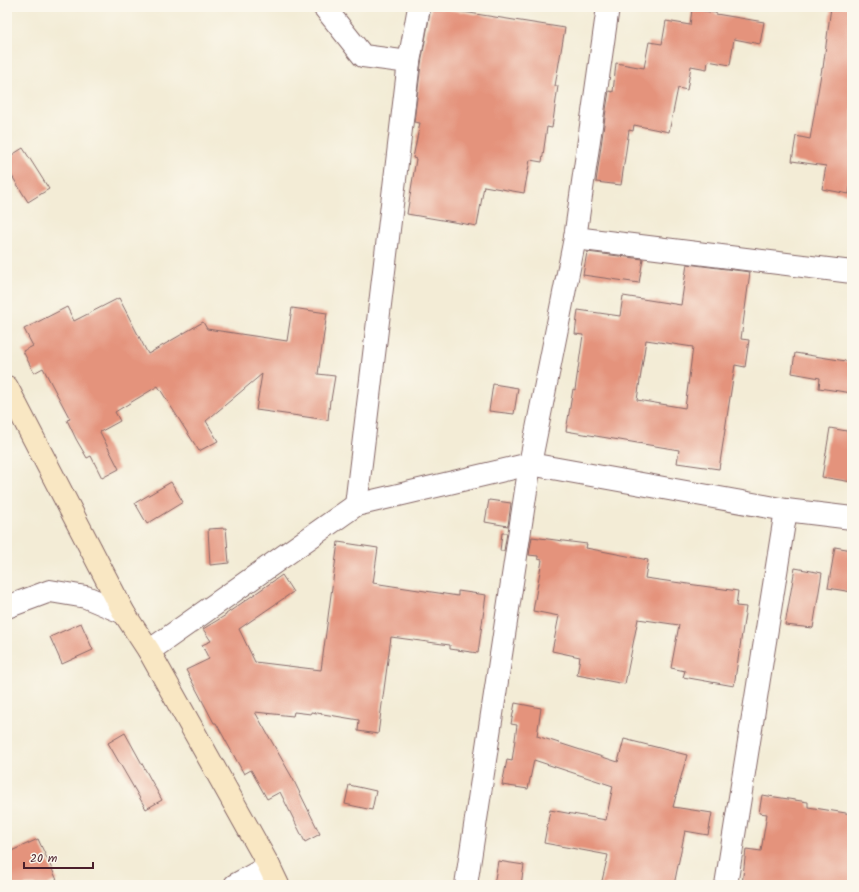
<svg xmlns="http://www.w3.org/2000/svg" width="859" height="892" font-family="Kalam,sans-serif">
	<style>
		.building { fill: #e4937c; fill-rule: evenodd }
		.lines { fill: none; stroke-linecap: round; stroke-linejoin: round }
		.street-casing { stroke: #856767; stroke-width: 24 }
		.secondary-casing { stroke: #856767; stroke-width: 24 }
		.street { stroke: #fff; stroke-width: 22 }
		.secondary { stroke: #f9e7c3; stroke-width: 22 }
	</style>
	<rect width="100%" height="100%" fill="#fbf7ec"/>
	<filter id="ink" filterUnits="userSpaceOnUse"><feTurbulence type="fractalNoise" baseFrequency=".025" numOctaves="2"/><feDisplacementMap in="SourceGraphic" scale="8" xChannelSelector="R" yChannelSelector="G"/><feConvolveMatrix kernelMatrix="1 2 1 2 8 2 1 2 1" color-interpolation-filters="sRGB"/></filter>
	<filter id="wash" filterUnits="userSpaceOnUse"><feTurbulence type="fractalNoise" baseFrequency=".012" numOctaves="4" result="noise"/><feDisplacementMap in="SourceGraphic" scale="16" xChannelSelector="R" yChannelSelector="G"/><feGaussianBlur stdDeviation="0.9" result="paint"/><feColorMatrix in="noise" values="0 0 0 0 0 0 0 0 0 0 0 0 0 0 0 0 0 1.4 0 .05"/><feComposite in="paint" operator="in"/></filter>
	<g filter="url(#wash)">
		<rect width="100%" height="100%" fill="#f3ecd6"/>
		<g id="blocks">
			<!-- building -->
			<g class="building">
				<polygon points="431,7 565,28 555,86 558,86 552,128 547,127 542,162 530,160 524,193 484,186 477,226 407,214 416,159 413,158 420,123 414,122 421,64"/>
				<polygon points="831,7 852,7 852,177 849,194 822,189 826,166 792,161 796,136 810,139 822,68 823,68"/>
				<polygon points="692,9 716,13 716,14 764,22 760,44 734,39 730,65 708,61 707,69 691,66 687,90 678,88 669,132 634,125 633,131 629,130 621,185 596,182 606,110 609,91 613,92 616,63 644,68 649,42 662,44 666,21 690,25"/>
				<polygon points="23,148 49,189 28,202 7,168 7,158"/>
				<polygon points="587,252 643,259 639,283 583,275"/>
				<path d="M687,264L750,272L741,339L749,340L745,367L735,365L719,469L677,463L679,450L566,431L573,389L575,390L583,335L575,334L578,310L620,316L623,296L681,305ZM646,340L693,347L685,408L637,400Z"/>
				<polygon points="119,298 148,354 203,322 207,329 287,341 292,308 327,313 318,374 335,376 331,400 330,400 328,420 256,410 262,374 206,421 218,441 199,451 158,386 115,412 120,421 100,432 119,469 102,478 91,456 87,458 76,439 67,420 70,419 43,368 34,373 23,351 33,346 24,329 67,307 74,321"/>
				<polygon points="795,353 852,362 852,393 819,388 820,378 792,373"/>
				<polygon points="493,384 518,388 514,414 489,411"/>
				<polygon points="830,428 852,432 852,482 822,477"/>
				<polygon points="171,482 183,502 147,524 135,503"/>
				<polygon points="489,500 511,503 508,526 485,522"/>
				<polygon points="226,528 229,563 210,565 208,529"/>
				<polygon points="502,533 507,533 504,551 500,551"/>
				<polygon points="532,537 587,544 586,548 648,560 645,578 738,591 736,606 746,607 734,686 683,677 685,671 671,668 679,625 638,619 625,684 577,675 580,657 552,651 559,616 533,611 542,560 538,559 538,556 529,555"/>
				<polygon points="338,542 378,548 373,583 458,596 458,591 486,595 478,653 450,649 450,645 391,637 378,734 358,731 359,720 311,712 311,714 294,712 293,716 255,712 293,779 320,834 305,842 280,792 267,799 251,770 244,774 216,723 214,723 186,670 209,659 202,645 211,641 203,629 226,615 226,614 282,575 293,592 239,629 255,662 321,670"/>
				<polygon points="835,547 852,550 852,592 828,588"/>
				<polygon points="795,568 822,573 813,628 785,625"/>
				<polygon points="81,623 93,650 62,664 50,637"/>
				<polygon points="515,703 541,708 537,736 618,762 624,739 687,755 673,807 712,813 708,835 685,831 674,885 601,885 608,855 544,843 550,810 606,820 613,786 534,760 528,789 502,785 507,760 512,761 517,725 511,724"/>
				<polygon points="125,733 162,800 146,809 108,743"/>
				<polygon points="349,785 376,791 372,810 345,804"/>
				<polygon points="762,795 808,802 808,807 852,814 852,885 742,885 746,849 761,851 767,814 759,813"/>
				<polygon points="38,839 57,880 47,885 7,885 7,853"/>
				<polygon points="498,861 524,865 521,885 494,885"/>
			</g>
		</g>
	</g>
	<g filter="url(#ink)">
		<use href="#blocks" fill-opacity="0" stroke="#856767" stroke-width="1"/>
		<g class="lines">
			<!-- street casing -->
			<g class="street-casing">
				<g id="street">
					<polyline points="324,7 363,56 409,62"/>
					<polyline points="575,238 852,272"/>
					<polyline points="356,505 409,62 419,7"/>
					<polyline points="7,607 50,591 86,597 124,613"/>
					<polyline points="149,651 356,505 530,464 786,510 852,518"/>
					<polyline points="235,885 269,866"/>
					<polyline points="466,885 530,464 575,238 608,7"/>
					<polyline points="726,885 786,510"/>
				</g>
			</g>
			<!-- secondary casing -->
			<g class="secondary-casing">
				<polyline id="secondary" points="7,387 124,613 149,651 269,866 278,885"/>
			</g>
			<!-- street -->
			<use href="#street" class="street"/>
			<!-- secondary -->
			<use href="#secondary" class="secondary"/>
		</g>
	</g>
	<!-- margin -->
	<rect width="859" height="892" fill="none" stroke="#fbf7ec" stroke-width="24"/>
	<!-- scale -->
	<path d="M24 862v6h69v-6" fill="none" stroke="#4a1f2b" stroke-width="2"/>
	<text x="30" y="862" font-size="12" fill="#4a1f2b" stroke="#fbf7ec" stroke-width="3" paint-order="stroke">20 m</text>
</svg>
